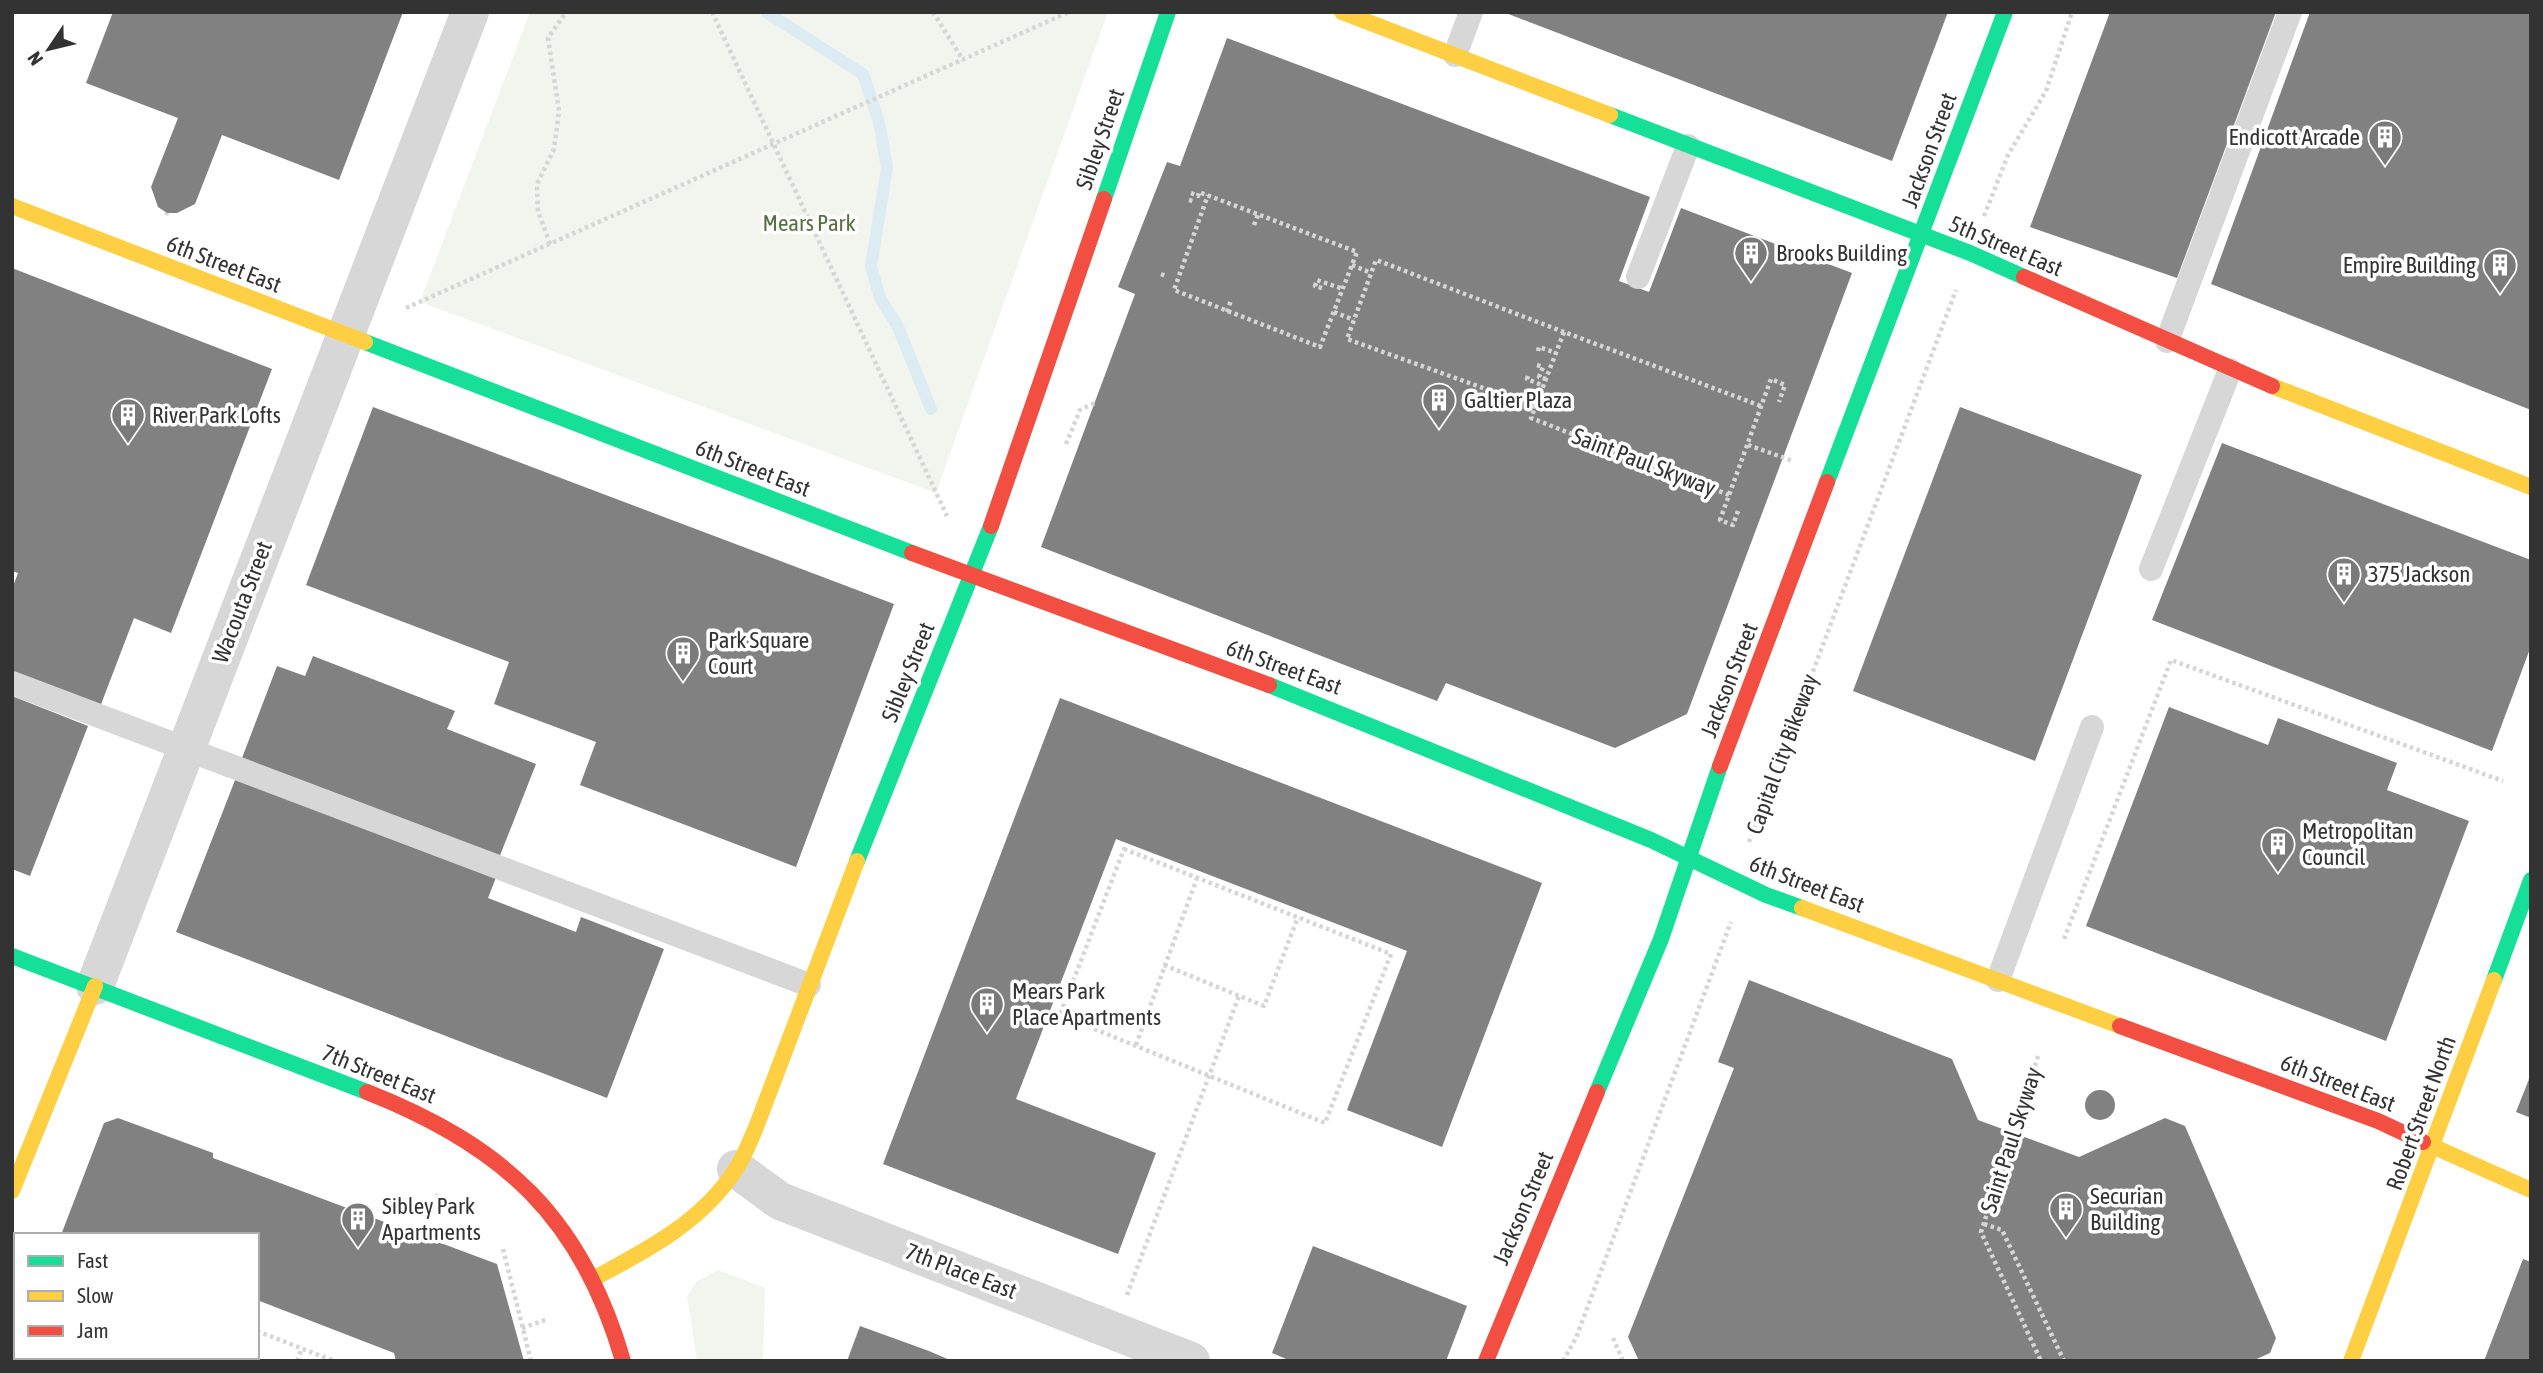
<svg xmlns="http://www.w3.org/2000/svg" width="2543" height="1373" font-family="'Asap Condensed',sans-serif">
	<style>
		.green { fill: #f1f5ed }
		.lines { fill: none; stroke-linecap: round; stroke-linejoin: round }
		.stream { stroke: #ddebf3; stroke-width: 12 }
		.building { fill: #818181 }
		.path { stroke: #d6d6d6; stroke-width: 4.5; stroke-dasharray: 3.5 3.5; stroke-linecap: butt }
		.lane { stroke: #d7d7d7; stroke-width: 24 }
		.street { stroke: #d7d7d7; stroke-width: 38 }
		.fast { stroke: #16e098; stroke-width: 16 }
		.slow { stroke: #ffcf43; stroke-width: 16 }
		.jam { stroke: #f24e42; stroke-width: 16 }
		.labels { text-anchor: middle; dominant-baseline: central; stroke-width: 7; stroke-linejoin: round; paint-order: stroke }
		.poi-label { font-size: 23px; fill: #333; stroke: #fff; text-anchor: start }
		.street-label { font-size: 23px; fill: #333; stroke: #fff }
		.park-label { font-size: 23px; fill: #56703f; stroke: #fff }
	</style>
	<rect width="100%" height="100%" fill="#fff"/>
	<!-- green -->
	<g class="green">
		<polygon points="530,12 1108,12 936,493 420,302"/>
		<polygon points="718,1270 765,1288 763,1361 697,1361 687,1296 697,1281"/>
	</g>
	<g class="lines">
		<!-- stream -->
		<polyline class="stream" points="766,12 863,74 879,122 887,168 871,266 880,298 898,327 931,409"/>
	</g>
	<!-- building -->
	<g class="building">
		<polygon points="113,12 403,12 339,180 222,135 195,204 177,213 167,213 158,207 151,187 178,118 86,83"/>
		<polygon points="1503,12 1948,12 1892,161"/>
		<polygon points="2110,12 2276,12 2177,278 2030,227"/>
		<polygon points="2310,12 2531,12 2531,410 2211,284"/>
		<polygon points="1227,38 1650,197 1619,281 1649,292 1681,208 1852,273 1687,714 1615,748 1446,683 1437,701 1041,547 1135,294 1118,287 1167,162 1180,166"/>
		<polygon points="12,268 272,369 171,633 134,618 100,707 12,672 12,589 18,573 12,571"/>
		<polygon points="373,407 894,604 796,867 580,785 596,742 494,704 509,662 306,585"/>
		<polygon points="1960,407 2142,475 2035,761 1853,691"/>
		<polygon points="2222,443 2531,560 2531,646 2492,751 2152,620"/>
		<polygon points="313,656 455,711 447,729 536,764 499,858 242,758 277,666 305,676"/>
		<polygon points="12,696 88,726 30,876 12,869"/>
		<polygon points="1060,698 1542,883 1442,1147 1347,1110 1407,951 1116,839 1016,1099 1156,1153 1118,1254 883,1164"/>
		<polygon points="2169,707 2268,745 2278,718 2397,763 2387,790 2469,821 2386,1041 2086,926"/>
		<polygon points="237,775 497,875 488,898 576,932 581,917 664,949 607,1098 176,932"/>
		<polygon points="1749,980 1952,1059 1978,1120 2079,1157 2165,1118 2185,1126 2276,1338 2270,1353 2252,1361 1639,1361 1628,1337 1734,1068 1718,1062"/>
		<polygon points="2531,1074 2531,1118 2516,1112"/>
		<circle cx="2100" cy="1105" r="15"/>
		<polygon points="118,1118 213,1153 213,1158 497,1264 524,1361 396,1361 394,1353 257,1300 257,1235 61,1235 104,1123"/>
		<polygon points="1313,1246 1467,1306 1446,1361 1291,1361 1272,1353"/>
		<polygon points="2523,1259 2531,1262 2531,1361 2484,1361"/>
		<polygon points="860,1326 929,1351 952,1361 847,1361"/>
		<polygon points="33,1357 162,1357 170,1360 32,1361"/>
	</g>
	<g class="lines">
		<!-- path -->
		<g class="path">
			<polyline points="712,12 947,516"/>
			<polyline points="933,12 963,60"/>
			<polyline points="1191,193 1198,196 1199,192 1357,252 1320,347 1174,290 1208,195"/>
			<polyline points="1189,200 1193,201"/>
			<polyline points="166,215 167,213"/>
			<polyline points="1984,216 2008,155 2046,91 2072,12"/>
			<polyline points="1254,225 1258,215"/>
			<polyline points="550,244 538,211 537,184 554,149 559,111 548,38 566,12"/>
			<polyline points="1352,265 1371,273"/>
			<polyline points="1161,274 1166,276"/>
			<polyline points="1322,288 1315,286 1317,280 1343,289"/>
			<polyline points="406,308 1069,12"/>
			<polyline points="1227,312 1231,300"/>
			<polyline points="1334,312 1354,320"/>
			<polyline points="1538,351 1539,347 1556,353"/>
			<polyline points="1537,365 1543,367 1539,377 1546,379"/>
			<polyline points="1528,376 1527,379 1544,386"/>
			<polyline points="1536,407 1347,339 1376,260 1564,332"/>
			<polyline points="1066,444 1080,410 1095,403"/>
			<polyline points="1748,445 1793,461"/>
			<polyline points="1729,495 1531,418 1564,332 1761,406"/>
			<polyline points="1738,511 1733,525 1720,520 1771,379 1785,385 1779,402"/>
			<polyline points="1749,842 1956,290"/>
			<polygon points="1124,849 1391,954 1325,1123 1060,1015"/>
			<polyline points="2064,939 2171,660 2503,781"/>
			<polyline points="1164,965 1264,1006 1298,917"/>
			<polyline points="1136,1045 1197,878"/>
			<polyline points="2038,1056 1981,1232 2041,1361"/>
			<polyline points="430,1217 439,1191"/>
			<polyline points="1984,1224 2002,1230 2064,1361"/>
			<polyline points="503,1249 531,1361"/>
			<polyline points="1127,1295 1239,996"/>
			<polyline points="522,1328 548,1319"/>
			<polyline points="257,1331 334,1361"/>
			<polyline points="1613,1338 1623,1361"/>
			<polyline points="219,1357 228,1361"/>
			<polyline points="297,1361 302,1348"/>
			<polyline points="1563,1361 1576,1338 1731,922"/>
		</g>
		<!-- lane -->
		<g class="lane">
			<polyline points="1455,55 1471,12"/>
			<polyline points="1638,277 1688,146"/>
			<polyline points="2167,341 2290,12"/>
			<polyline points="2151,569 2230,370"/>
			<polyline points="12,683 809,985"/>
			<polyline points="1998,980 2092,727"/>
			<polyline points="12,1269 16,1270"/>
		</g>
		<!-- street -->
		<g class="street">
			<polyline points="95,986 470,12"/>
			<polyline points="736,1169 780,1201 1191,1361"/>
		</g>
		<!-- fast -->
		<g class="fast">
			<polyline points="1610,115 1970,253 2024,277"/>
			<polyline points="1104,199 1168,12"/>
			<polyline points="365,342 912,553"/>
			<polyline points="1827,482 2005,12"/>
			<polyline points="1269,685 1651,840 1766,895 1802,908"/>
			<polyline points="857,861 991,526"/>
			<polyline points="12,956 367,1092"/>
			<polyline points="2494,980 2531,880"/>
			<polyline points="1597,1092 1661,939 1720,766"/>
		</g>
		<!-- slow -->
		<g class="slow">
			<polyline points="1342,12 1610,115"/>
			<polyline points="12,206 365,342"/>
			<polyline points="2272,386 2531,487"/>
			<polyline points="1802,908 2120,1026"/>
			<polyline points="2423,1142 2531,1190"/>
			<polyline points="12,1191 95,986"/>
			<path d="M593,1279C647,1250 702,1222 736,1169C744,1157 749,1143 755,1130L857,861"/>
			<polyline points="2351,1361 2494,980"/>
		</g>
		<!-- jam -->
		<g class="jam">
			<polyline points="2024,277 2272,386"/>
			<polyline points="991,526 1104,199"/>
			<polyline points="912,553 1269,685"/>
			<polyline points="1720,766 1827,482"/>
			<polyline points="2120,1026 2378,1121 2423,1142"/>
			<path d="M367,1092C504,1146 582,1218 623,1361"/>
			<polyline points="1486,1361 1597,1092"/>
		</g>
	</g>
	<!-- icons -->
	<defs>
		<g id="building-pin" transform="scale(1.75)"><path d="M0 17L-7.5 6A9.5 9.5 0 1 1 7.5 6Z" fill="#7a7a7a" stroke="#fff"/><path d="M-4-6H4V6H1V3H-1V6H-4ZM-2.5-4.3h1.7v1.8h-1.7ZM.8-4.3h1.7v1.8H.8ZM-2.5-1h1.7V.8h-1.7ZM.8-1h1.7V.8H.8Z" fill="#fff"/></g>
	</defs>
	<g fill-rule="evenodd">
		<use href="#building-pin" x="2385" y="137"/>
		<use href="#building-pin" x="1751" y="253"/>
		<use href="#building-pin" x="2500" y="265"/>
		<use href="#building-pin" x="1439" y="400"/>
		<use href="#building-pin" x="128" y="415"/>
		<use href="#building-pin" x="2344" y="574"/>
		<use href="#building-pin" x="683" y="653"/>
		<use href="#building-pin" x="2278" y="844"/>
		<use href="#building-pin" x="987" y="1004"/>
		<use href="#building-pin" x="2066" y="1209"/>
		<use href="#building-pin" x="358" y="1219"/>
	</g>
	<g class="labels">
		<!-- poi labels -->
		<g class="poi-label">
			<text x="2360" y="137" text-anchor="end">Endicott Arcade</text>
			<text x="1776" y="253">Brooks Building</text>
			<text x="2476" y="265" text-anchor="end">Empire Building</text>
			<text x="1464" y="400">Galtier Plaza</text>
			<text x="152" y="415">River Park Lofts</text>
			<text x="2368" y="574">375 Jackson</text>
			<text x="708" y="640">Park Square<tspan x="708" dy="26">Court</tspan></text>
			<text x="2302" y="831">Metropolitan<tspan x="2302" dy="26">Council</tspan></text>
			<text x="1012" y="991">Mears Park<tspan x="1012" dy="26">Place Apartments</tspan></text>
			<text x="2090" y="1196">Securian<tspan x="2090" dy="26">Building</tspan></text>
			<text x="382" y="1206">Sibley Park<tspan x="382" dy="26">Apartments</tspan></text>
		</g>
		<!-- street labels -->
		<g class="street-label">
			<text transform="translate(1100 139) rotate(-71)">Sibley Street</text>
			<text transform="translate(1929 150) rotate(-70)">Jackson Street</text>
			<text transform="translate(2006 246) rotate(23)">5th Street East</text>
			<text transform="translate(224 264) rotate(21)">6th Street East</text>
			<text transform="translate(1644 462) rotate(21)">Saint Paul Skyway</text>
			<text transform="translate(753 468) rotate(21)">6th Street East</text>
			<text transform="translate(242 602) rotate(-69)">Wacouta Street</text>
			<text transform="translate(1284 667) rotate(20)">6th Street East</text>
			<text transform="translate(908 672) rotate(-68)">Sibley Street</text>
			<text transform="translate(1729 680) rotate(-69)">Jackson Street</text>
			<text transform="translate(1782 754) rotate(-70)">Capital City Bikeway</text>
			<text transform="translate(1807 884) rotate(21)">6th Street East</text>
			<text transform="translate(379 1074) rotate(22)">7th Street East</text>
			<text transform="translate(2338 1083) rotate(21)">6th Street East</text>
			<text transform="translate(2421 1113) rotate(-70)">Robert Street North</text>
			<text transform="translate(2011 1140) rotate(-72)">Saint Paul Skyway</text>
			<text transform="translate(1523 1208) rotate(-67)">Jackson Street</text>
			<text transform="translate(961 1271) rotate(21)">7th Place East</text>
		</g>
		<!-- park labels -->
		<g class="park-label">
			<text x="809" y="223">Mears Park</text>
		</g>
	</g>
	<!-- border -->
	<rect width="2543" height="1373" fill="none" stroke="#333333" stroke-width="28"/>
	<!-- legend -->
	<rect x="14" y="1233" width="245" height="126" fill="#ffffff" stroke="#adadad" stroke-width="2"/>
	<rect x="28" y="1256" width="35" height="10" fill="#16e098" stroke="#adadad" stroke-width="2"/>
	<text x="77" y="1268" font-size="21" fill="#333333">Fast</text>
	<rect x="28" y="1291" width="35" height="10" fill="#ffcf43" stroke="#adadad" stroke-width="2"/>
	<text x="77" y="1303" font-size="21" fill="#333333">Slow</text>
	<rect x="28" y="1326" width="35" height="10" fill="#f24e42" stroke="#adadad" stroke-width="2"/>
	<text x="77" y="1338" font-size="21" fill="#333333">Jam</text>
	<!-- north arrow -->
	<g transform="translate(49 49) rotate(235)" stroke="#ffffff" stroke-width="5" paint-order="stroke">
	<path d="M0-5L12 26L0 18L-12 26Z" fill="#333333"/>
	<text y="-10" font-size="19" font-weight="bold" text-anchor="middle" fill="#333333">N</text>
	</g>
</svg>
